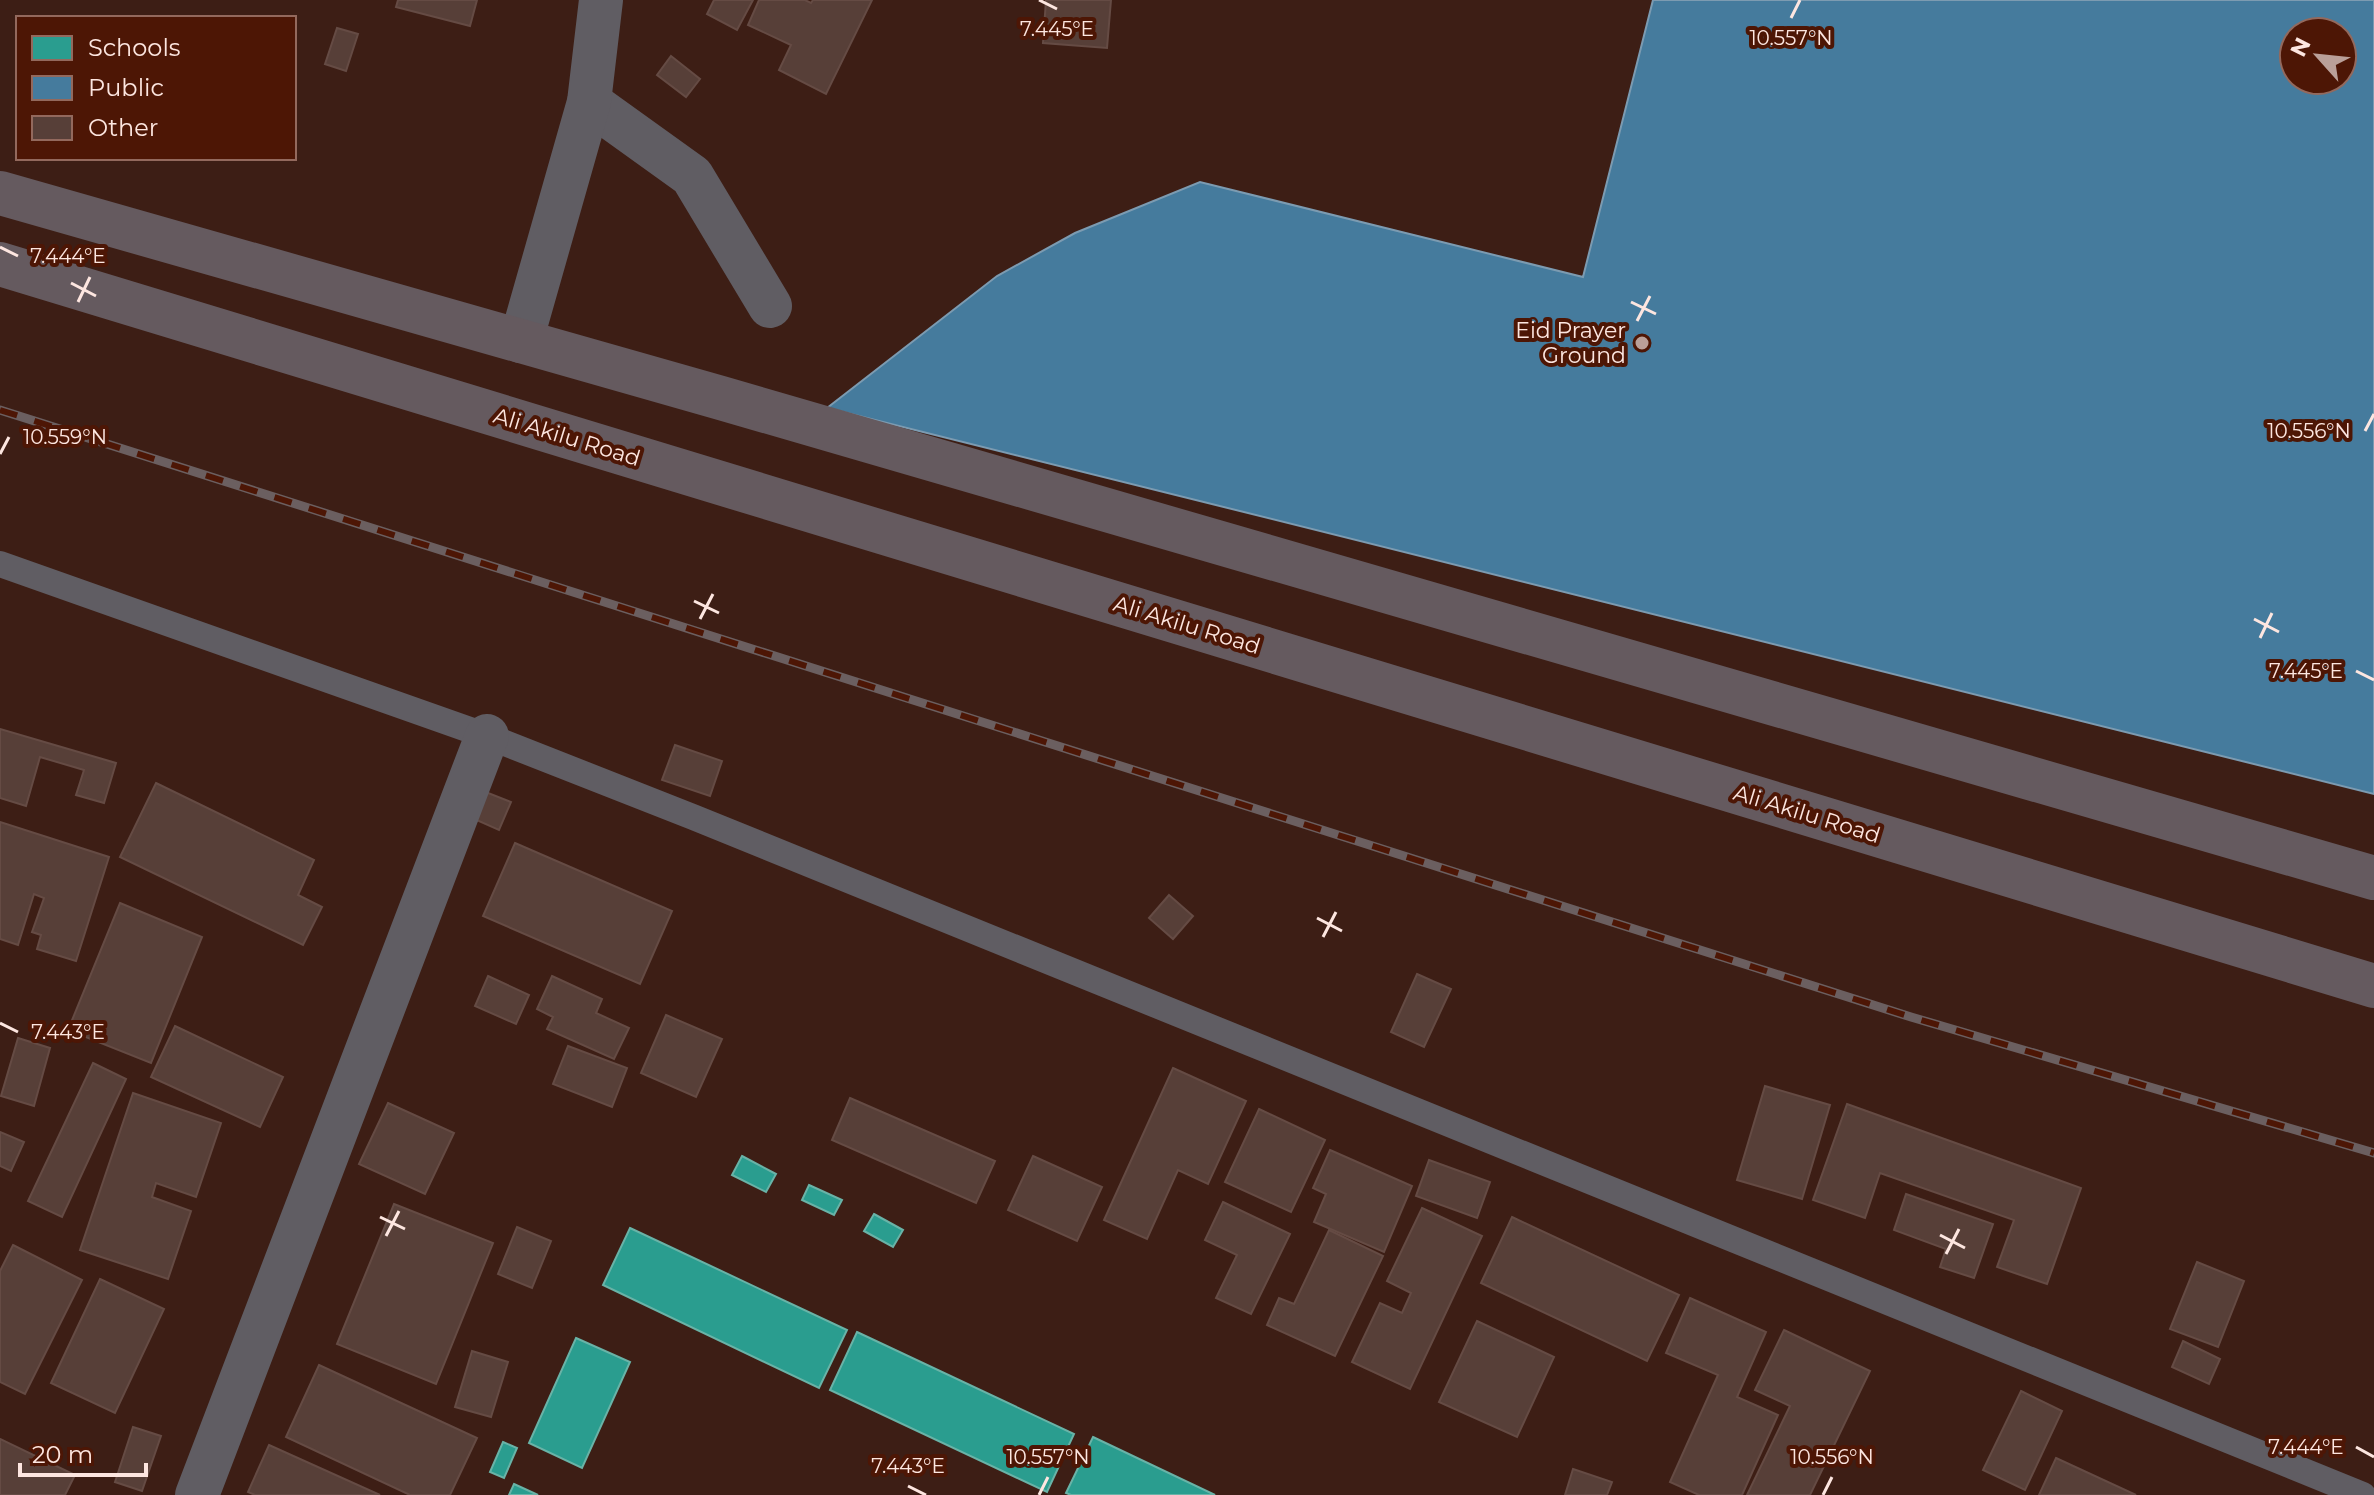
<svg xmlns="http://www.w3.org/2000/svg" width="2374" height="1495" font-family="Montserrat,sans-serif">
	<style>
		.schools { fill: #2a9d8f; stroke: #69b3a7; stroke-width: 2 }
		.public { fill: #457b9d; stroke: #7c9bb1; stroke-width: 2; fill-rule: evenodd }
		.building { fill: #573f38; stroke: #654b44; stroke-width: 2 }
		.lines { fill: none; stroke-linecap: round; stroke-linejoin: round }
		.lane { stroke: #605d63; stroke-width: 26 }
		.street { stroke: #605d63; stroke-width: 44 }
		.primary { stroke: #655a5f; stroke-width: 44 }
		.rail-casing { stroke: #6b5f60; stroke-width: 9 }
		.rail { stroke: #4d1605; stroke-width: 6; stroke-dasharray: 18; stroke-linecap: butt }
		.ticks { fill: none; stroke: #fde6e0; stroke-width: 3 }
		.poi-dot { fill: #baa099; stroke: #4d1605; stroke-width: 3 }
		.labels { text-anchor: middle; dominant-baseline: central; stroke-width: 8; stroke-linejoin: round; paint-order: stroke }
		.poi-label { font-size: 22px; fill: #fde6e0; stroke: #4d1605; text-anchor: end }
		.street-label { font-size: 22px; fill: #fde6e0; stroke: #4d1605 }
		.ticks-label { font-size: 20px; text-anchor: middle; fill: #fde6e0; stroke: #4d1605; stroke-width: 8; stroke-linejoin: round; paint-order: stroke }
	</style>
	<rect width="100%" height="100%" fill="#3d1e15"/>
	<!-- schools -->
	<g class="schools">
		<polygon points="742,1156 776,1174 766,1192 732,1175"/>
		<polygon points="809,1185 842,1200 834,1215 802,1200"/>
		<polygon points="874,1214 903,1230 893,1247 864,1231"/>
		<polygon points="630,1228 847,1330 819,1388 603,1285"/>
		<polygon points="857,1332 1074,1434 1047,1492 830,1390"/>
		<polygon points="576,1338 630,1362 582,1468 529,1443"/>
		<polygon points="1093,1437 1215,1495 1071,1495 1066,1493"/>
		<polygon points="503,1442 517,1448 504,1478 490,1472"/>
		<polygon points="514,1484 538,1495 509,1495"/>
	</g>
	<!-- public -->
	<path class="public" d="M1653,0H2374V794L827,408L997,276L1075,233L1200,182L1583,277ZM2294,32H2342V80H2294Z"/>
	<!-- building -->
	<g class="building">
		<polygon points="398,0 477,0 470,26 396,7"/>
		<polygon points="714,0 753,0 737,30 707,14"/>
		<polygon points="759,0 805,0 811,3 813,0 872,0 826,94 779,70 791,45 748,25"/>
		<polygon points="1046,0 1111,0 1107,48 1043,43"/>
		<polygon points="337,28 358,34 346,71 325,64"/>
		<polygon points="671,56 700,79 686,97 657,75"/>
		<polygon points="0,729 116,763 104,803 76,795 84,770 40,757 26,806 0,798"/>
		<polygon points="675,745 722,761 710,796 662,780"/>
		<polygon points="156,783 314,860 298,895 322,907 303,945 120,857"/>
		<polygon points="483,791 511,802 499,830 472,818"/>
		<polygon points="0,822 109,857 76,961 37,949 41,935 32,932 44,898 34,894 18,945 0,939"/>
		<polygon points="515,843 672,911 640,984 483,916"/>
		<polygon points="1169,895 1193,916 1173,939 1149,918"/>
		<polygon points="120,903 202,937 151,1063 68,1030"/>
		<polygon points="1417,974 1451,989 1424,1047 1391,1032"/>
		<polygon points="488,976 529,995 516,1024 475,1006"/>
		<polygon points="552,976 602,999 596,1013 629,1028 614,1059 547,1029 553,1017 537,1009"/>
		<polygon points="666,1015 722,1039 696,1097 641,1073"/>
		<polygon points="175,1026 283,1077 260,1127 151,1077"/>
		<polygon points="18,1038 50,1048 34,1106 1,1096"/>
		<polygon points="568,1046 627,1068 612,1107 553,1084"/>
		<polygon points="93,1063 126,1079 62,1217 28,1201"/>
		<polygon points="1173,1068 1246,1101 1208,1184 1178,1170 1147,1239 1104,1220"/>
		<polygon points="1765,1086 1830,1105 1802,1199 1737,1180"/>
		<polygon points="133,1093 221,1123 196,1197 156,1183 152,1197 191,1211 168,1279 80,1250"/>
		<polygon points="850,1098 995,1161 976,1203 832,1140"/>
		<polygon points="388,1103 454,1133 425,1194 359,1164"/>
		<polygon points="1847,1104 2081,1188 2047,1284 1997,1267 2014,1220 1880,1173 1865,1218 1813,1200"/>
		<polygon points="1259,1109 1325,1140 1291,1212 1225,1182"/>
		<polygon points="0,1132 24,1142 11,1171 0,1166"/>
		<polygon points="1330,1150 1412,1186 1384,1252 1314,1222 1326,1194 1313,1188"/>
		<polygon points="1033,1156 1102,1187 1077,1241 1008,1210"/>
		<polygon points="1429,1160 1490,1182 1477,1218 1416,1196"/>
		<polygon points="1906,1194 1993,1224 1974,1278 1940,1267 1946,1249 1894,1230"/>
		<polygon points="1223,1202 1290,1234 1251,1314 1216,1298 1237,1255 1205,1240"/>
		<polygon points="394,1204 493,1243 436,1384 337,1344"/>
		<polygon points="1422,1208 1482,1236 1410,1389 1352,1362 1380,1303 1402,1313 1411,1293 1387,1281"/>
		<polygon points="1512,1217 1679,1295 1647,1361 1481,1283"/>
		<polygon points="517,1227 551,1241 532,1288 498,1274"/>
		<polygon points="1329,1230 1383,1256 1335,1356 1267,1325 1279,1298 1294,1304"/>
		<polygon points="13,1245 82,1280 25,1394 0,1382 0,1271"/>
		<polygon points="2197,1262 2244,1281 2218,1347 2170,1329"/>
		<polygon points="100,1279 164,1309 115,1413 51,1383"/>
		<polygon points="1690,1298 1766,1332 1737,1397 1778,1415 1742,1495 1699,1495 1670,1482 1718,1375 1666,1353"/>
		<polygon points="1477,1321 1554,1357 1517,1437 1439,1402"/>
		<polygon points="1784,1330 1870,1371 1810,1495 1747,1495 1790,1406 1755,1390"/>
		<polygon points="2183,1341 2220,1359 2209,1384 2172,1367"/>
		<polygon points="472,1351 508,1362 491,1417 455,1407"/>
		<polygon points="319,1365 477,1438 450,1495 410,1495 286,1437"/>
		<polygon points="2021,1391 2062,1411 2025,1490 1983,1470"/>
		<polygon points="133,1427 161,1436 142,1491 115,1482"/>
		<polygon points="0,1439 75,1475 65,1495 0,1495"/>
		<polygon points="269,1445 380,1495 255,1495 248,1492"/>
		<polygon points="2056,1458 2136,1495 2039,1495"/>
		<polygon points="1573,1469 1612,1482 1607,1495 1565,1495"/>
	</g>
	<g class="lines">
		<!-- lane -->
		<polyline class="lane" points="0,564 487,736 693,817 2363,1495"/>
		<!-- street -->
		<g class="street">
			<polyline points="589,102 692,176 770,306"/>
			<polyline points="521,341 589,102 601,0"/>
			<polyline points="197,1495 487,736"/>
		</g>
		<!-- primary -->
		<g class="primary">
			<polyline points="0,193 721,398 2374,878"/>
			<polyline points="0,264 2374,986"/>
		</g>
		<!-- rail casing -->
		<g class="rail-casing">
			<polyline id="rail" points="0,410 1911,1017 2374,1153"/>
		</g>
		<!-- rail -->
		<use href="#rail" class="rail"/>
	</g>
	<!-- ticks -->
	<path class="ticks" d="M1039,0L1057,9M1791,18L1800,0M0,247L18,256M71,283L96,296M78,302L90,277M1631,302L1656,314M1637,321L1650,296M2365,431L2374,414M0,454L9,437M694,601L719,613M700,619L713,594M2254,619L2279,632M2260,638L2272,613M2356,671L2374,680M1317,918L1342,931M1323,937L1336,912M0,1023L18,1032M380,1217L405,1229M1940,1235L1965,1248M386,1236L399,1211M1946,1254L1959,1229M2356,1447L2374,1457M908,1486L926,1495M1039,1495L1048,1477M1823,1495L1832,1477"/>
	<!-- markers -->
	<circle class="poi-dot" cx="1642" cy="343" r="8"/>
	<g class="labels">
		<!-- poi labels -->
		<g class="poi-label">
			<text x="1626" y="330">Eid Prayer<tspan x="1626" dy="25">Ground</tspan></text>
		</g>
		<!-- street labels -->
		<g class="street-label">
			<text transform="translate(567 437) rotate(17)">Ali Akilu Road</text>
			<text transform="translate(1187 625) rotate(17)">Ali Akilu Road</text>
			<text transform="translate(1807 814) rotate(17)">Ali Akilu Road</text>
		</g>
	</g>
	<g class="ticks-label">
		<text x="1057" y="36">7.445°E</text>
		<text x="1791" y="45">10.557°N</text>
		<text x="68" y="263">7.444°E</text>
		<text x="2309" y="438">10.556°N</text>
		<text x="65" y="444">10.559°N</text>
		<text x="2306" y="678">7.445°E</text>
		<text x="68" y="1039">7.443°E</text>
		<text x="2306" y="1454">7.444°E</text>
		<text x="1048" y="1464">10.557°N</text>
		<text x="1832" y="1464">10.556°N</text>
		<text x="908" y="1473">7.443°E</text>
	</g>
	<!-- legend -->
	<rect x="16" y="16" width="280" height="144" fill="#4d1605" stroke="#93695d" stroke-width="2"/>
	<rect x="32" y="36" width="40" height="24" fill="#2a9d8f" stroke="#93695d" stroke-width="2"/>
	<text x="88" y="56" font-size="24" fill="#fde6e0">Schools</text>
	<rect x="32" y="76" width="40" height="24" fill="#457b9d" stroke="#93695d" stroke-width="2"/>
	<text x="88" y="96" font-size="24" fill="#fde6e0">Public</text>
	<rect x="32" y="116" width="40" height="24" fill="#573f38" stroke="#93695d" stroke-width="2"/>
	<text x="88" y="136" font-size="24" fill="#fde6e0">Other</text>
	<!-- north arrow -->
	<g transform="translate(2318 56) rotate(297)"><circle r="38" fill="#4d1605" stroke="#93695d" stroke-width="2"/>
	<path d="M0-6L14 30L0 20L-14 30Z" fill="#baa099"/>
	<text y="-12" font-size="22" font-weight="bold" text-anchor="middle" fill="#fde6e0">N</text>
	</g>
	<!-- scale -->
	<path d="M20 1463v12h126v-12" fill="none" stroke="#fde6e0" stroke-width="4"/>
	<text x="32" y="1463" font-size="24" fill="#fde6e0" stroke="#4d1605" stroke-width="6" paint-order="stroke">20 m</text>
</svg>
